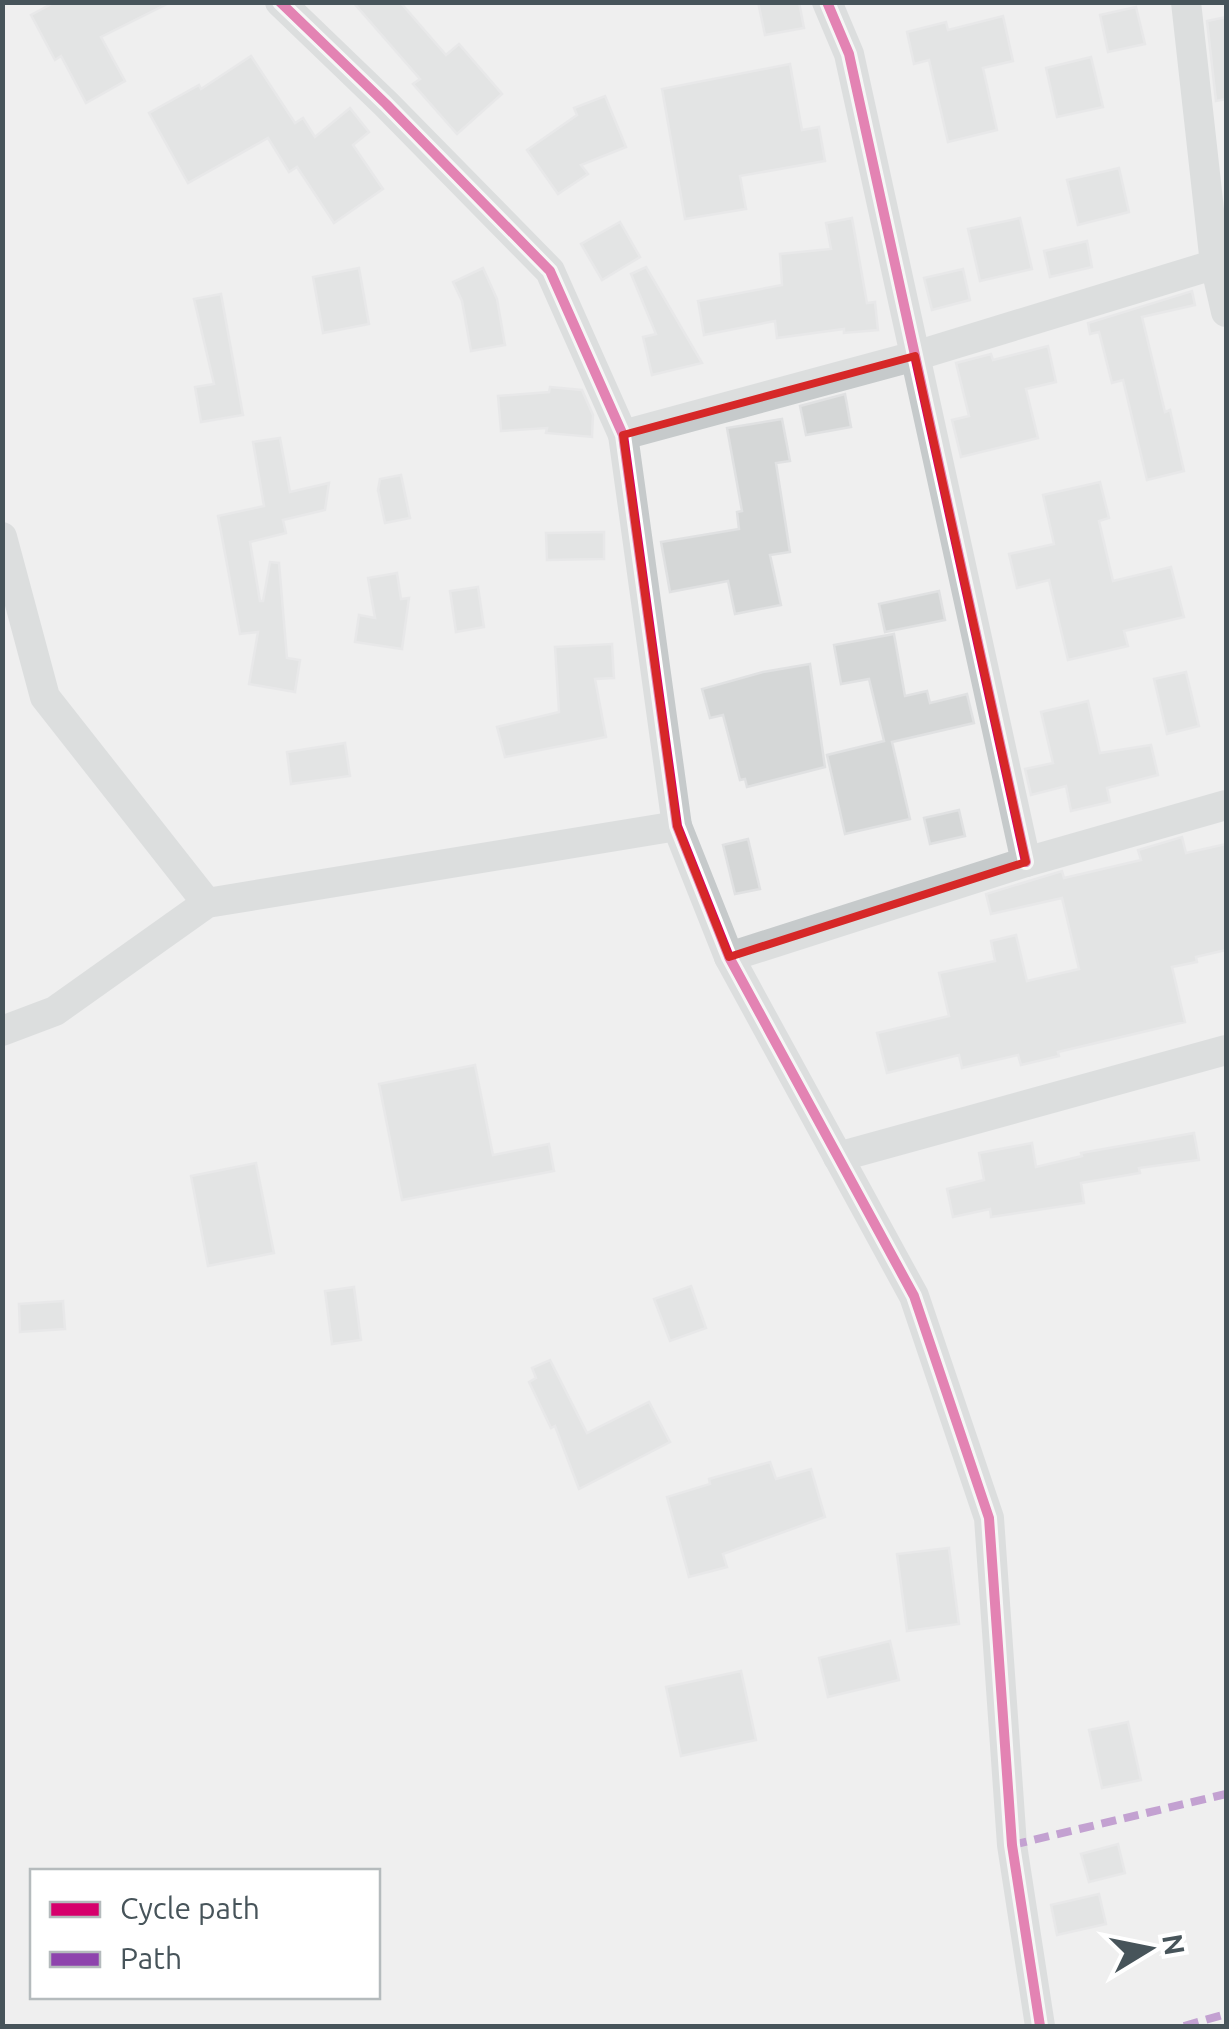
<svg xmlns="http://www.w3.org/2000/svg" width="1229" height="2029" font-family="Ubuntu,sans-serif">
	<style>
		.building { fill: #d5d7d7; stroke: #e0e1e2; stroke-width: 2.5 }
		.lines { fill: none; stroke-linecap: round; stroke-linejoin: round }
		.street { stroke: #c6cacb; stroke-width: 30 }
		.quiet { stroke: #8e44ad; stroke-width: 8; stroke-dasharray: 15 8; stroke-linecap: butt }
		.cycleway-casing { stroke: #fff; stroke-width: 16 }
		.cycleway { stroke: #d6006c; stroke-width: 10 }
		.marked { fill: none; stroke: #d62828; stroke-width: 8; stroke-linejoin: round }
	</style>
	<rect width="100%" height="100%" fill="#efefef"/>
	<!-- building -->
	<g class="building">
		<polygon points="55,2 171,2 101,37 125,81 86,103 61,56 55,60 31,15"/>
		<polygon points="353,2 400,2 446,55 459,44 502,94 457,134 413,84 420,79"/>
		<polygon points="758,2 799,2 804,28 765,35"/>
		<polygon points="1136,7 1145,44 1108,52 1100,15"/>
		<polygon points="1003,16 1013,61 983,68 997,130 948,142 929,60 914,64 907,32 946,22 948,30"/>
		<polygon points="1226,17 1226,99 1216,101 1207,21"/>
		<polygon points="251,56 295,123 303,118 315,137 350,108 369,132 353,145 383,189 334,223 297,167 289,172 268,138 188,183 149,113 199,85 201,89"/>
		<polygon points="1091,57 1103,107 1057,117 1046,68"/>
		<polygon points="790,64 802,130 819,127 825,161 740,176 746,209 685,219 662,89"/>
		<polygon points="605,96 626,147 581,165 588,174 558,194 527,150 577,115 574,108"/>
		<polygon points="1119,168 1129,212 1078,225 1067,180"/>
		<polygon points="852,218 867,303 875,302 878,330 844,333 844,329 777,338 775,321 704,335 698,301 782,285 780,254 831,249 826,223"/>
		<polygon points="1020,218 1032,269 980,281 968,229"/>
		<polygon points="620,222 640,257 602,280 581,244"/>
		<polygon points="1087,241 1092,267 1050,277 1044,251"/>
		<polygon points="646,267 702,363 652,375 643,337 656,334 631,274"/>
		<polygon points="359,268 369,324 323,333 313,277"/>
		<polygon points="483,268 497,299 505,345 471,351 462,301 453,282"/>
		<polygon points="963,269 970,300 932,310 924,278"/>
		<polygon points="1192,291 1195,305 1142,317 1165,412 1170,410 1184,471 1147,480 1123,380 1112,383 1099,332 1090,334 1088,323"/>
		<polygon points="221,294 243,415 201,422 195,387 214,384 194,299"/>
		<polygon points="1048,346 1056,382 1026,389 1038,438 961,457 952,420 969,416 956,363 991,354 993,360"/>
		<polygon points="550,387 582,390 593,415 592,437 546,433 547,428 501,431 498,396 549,392"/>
		<polygon points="845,394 851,427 806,435 800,406"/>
		<polygon points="782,419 790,461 776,463 790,552 770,555 781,605 735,614 728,581 670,592 661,542 739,529 737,512 742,511 727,428"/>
		<polygon points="280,438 290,492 329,483 325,510 283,520 286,533 250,542 260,601 263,601 270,562 279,563 287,658 300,660 295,692 249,684 258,632 240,634 218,516 264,506 253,442"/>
		<polygon points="401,475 410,518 385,523 378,490 380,479"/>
		<polygon points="1100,482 1109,518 1099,521 1113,581 1171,567 1184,617 1124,631 1128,646 1068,660 1049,580 1017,588 1009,554 1054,544 1043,495"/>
		<polygon points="604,532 604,559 547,560 546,533"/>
		<polygon points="397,573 401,599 409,598 402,649 355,642 359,615 375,618 368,578"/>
		<polygon points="478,587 484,627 456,632 450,591"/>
		<polygon points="939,591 945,620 885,632 879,604"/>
		<polygon points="894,634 905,696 927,691 930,703 967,694 974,723 892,742 910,819 845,834 827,755 884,741 869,679 841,684 834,645"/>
		<polygon points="612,644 614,678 595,679 606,737 505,757 497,727 559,712 555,647"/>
		<polygon points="810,664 825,767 747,787 745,779 740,780 723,715 710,718 702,689 763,672"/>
		<polygon points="1186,672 1199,726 1167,734 1154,679"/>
		<polygon points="1088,701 1100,753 1151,745 1158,775 1107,788 1110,802 1071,811 1066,786 1031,795 1025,769 1053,763 1041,712"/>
		<polygon points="345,743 350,776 291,784 287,752"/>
		<polygon points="959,810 965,836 930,844 924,818"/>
		<polygon points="1182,837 1186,853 1226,844 1226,950 1196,957 1197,962 1172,967 1185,1022 1058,1052 1059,1056 1021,1065 1018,1055 962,1068 959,1055 887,1073 877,1033 949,1016 939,973 995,961 991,941 1016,935 1027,981 1079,969 1062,898 991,914 986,894 1062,871 1064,878 1141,860 1138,850"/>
		<polygon points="748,839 760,889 735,894 723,845"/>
		<polygon points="475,1065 493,1155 549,1144 554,1171 402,1200 379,1084"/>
		<polygon points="1194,1133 1199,1160 1139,1168 1140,1173 1081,1183 1084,1203 991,1217 990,1209 953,1217 947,1189 984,1180 979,1153 1032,1143 1036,1167 1082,1156 1081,1153"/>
		<polygon points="256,1163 274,1253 208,1266 191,1176"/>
		<polygon points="691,1286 706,1328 670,1341 654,1299"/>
		<polygon points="354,1287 361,1340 332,1344 325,1291"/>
		<polygon points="63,1301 65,1329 20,1332 19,1304"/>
		<polygon points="550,1360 587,1433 649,1402 670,1442 579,1489 555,1426 551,1428 529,1382 536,1378 532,1368"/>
		<polygon points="770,1462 776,1479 811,1469 825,1517 723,1554 727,1567 689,1577 667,1497 710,1484 709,1479"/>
		<polygon points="949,1548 959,1624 907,1631 897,1554"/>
		<polygon points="890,1641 899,1680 828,1697 819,1658"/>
		<polygon points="741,1671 756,1740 681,1756 666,1687"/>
		<polygon points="1128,1722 1141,1780 1102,1788 1089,1730"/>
		<polygon points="1118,1844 1125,1873 1089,1882 1081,1854"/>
		<polygon points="1099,1894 1106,1924 1057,1935 1051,1905"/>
	</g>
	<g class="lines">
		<!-- street -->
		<g class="street">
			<polyline points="280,2 386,104 550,271 623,435 677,826 729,957 914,1296 989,1518 1012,1845 1040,2026"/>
			<polyline points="827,2 849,54 1026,862"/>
			<polyline points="1186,2 1215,264 1226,312"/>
			<polyline points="623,435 915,356 1226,261"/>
			<polyline points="2,537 45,697 207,903"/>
			<polyline points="729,957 1026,862 1226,805"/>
			<polyline points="2,1031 55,1011 207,903 677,826"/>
			<polyline points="838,1157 1226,1050"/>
		</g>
		<!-- quiet -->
		<g class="quiet">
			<polyline points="1012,1845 1226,1794"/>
			<polyline points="1184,2026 1226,2014"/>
		</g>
		<!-- cycleway casing -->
		<g class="cycleway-casing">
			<g id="cycleway">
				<polyline points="280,2 386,104 550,271 623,435 677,826 729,957 914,1296 989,1518 1012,1845 1040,2026"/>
				<polyline points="827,2 849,54 1026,862"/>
			</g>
		</g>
		<!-- cycleway -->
		<use href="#cycleway" class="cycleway"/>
	</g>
	<!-- marked area -->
	<path d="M0 0H1229V2029H0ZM915,356L1026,862L729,957L677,826L623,435Z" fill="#efefef" fill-opacity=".55" fill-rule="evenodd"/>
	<path class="marked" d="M915,356L1026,862L729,957L677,826L623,435Z"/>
	<!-- border -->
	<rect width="1229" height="2029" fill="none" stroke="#47545a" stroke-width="10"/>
	<!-- legend -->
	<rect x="30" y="1869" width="350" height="130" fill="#ffffff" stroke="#b5bbbd" stroke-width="2.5"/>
	<rect x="50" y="1902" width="50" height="15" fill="#d6006c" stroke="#b5bbbd" stroke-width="2.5"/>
	<text x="120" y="1919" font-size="30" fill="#47545a">Cycle path</text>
	<rect x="50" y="1952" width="50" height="15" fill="#8e44ad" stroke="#b5bbbd" stroke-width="2.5"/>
	<text x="120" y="1969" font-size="30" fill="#47545a">Path</text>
	<!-- north arrow -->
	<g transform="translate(1149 1949) rotate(80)" stroke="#ffffff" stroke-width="8" paint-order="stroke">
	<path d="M0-8L18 38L0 25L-18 38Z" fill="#47545a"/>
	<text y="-15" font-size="28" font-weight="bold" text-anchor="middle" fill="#47545a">N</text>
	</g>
</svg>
